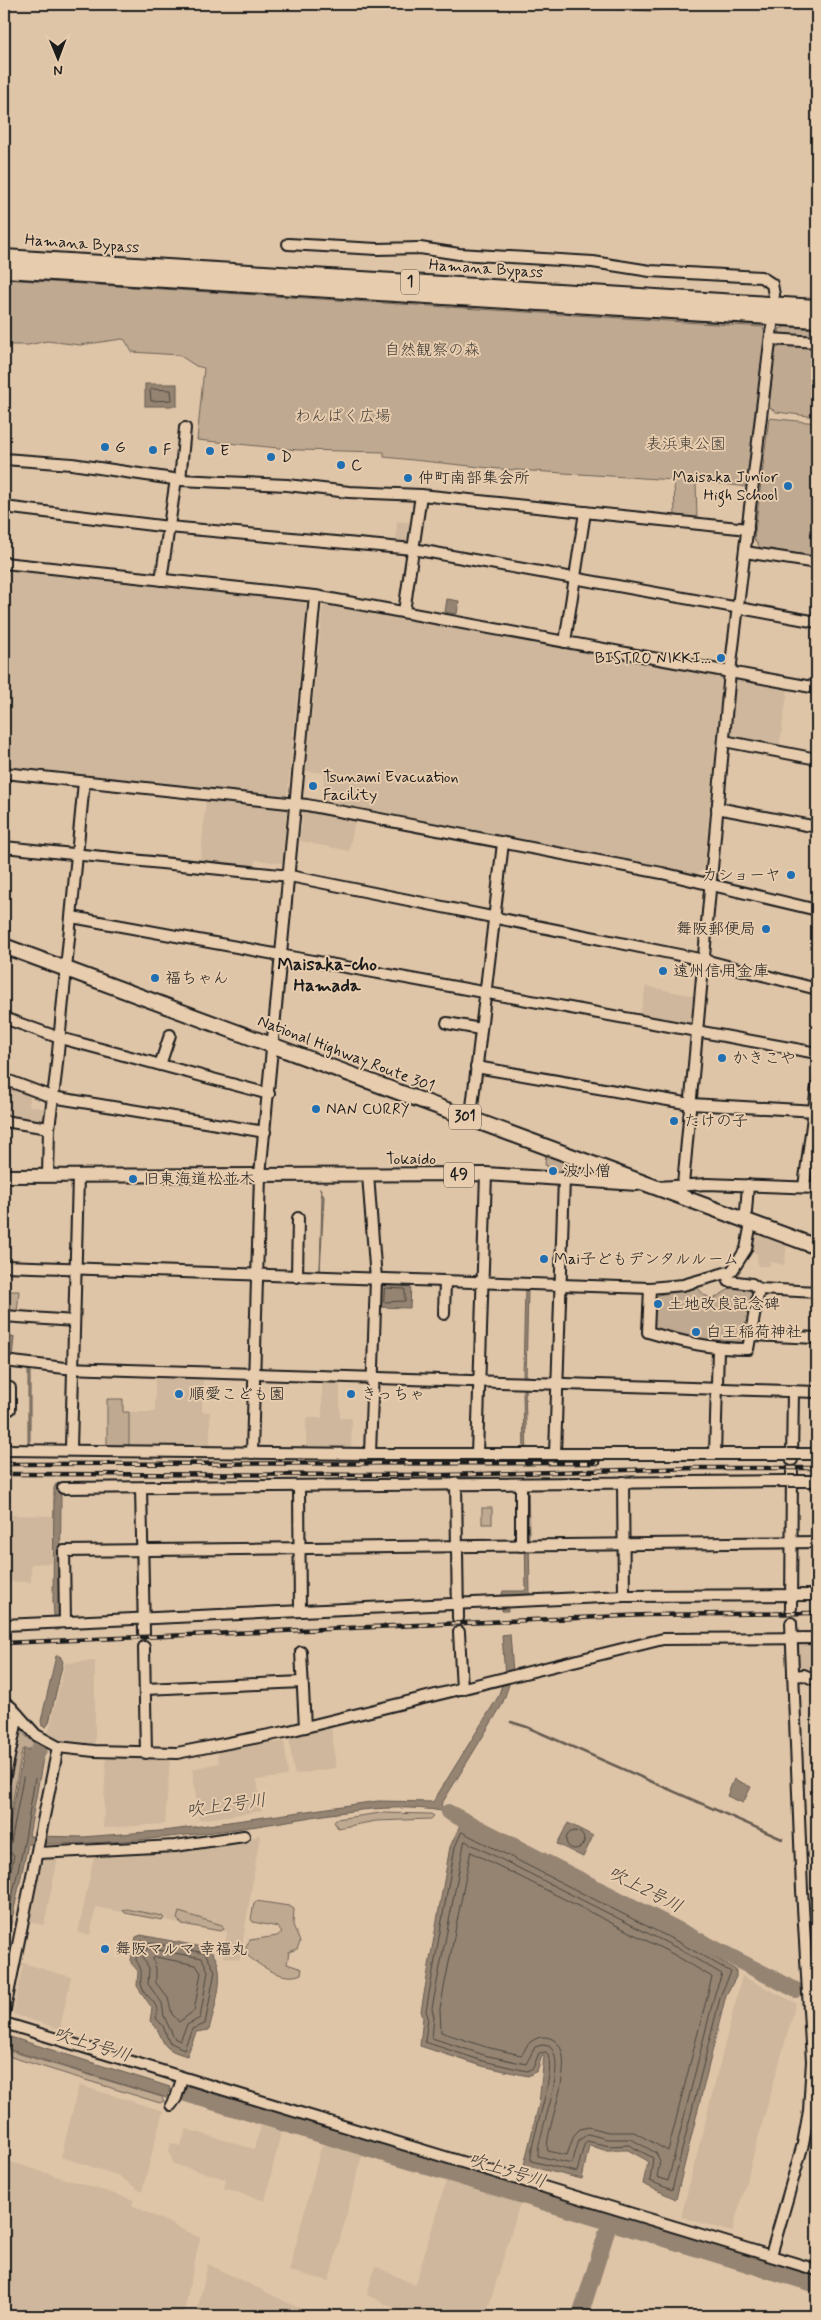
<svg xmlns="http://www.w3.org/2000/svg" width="821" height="2320" font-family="Mynerve,'Klee One',sans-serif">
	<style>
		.built { fill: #ceb79c }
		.green { fill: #bfa991; stroke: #6e6256 }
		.water { fill: #958472; stroke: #655a50 }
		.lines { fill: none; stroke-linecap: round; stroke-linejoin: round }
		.shore { stroke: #4c463e; stroke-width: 1 }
		.stream { stroke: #655a50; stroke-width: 2.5 }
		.river { stroke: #958472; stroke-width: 16 }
		.minor-casing { stroke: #1c1c1c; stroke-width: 14 }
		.major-casing { stroke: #1c1c1c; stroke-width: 16 }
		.highway-casing { stroke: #1c1c1c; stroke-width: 18 }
		.minor { stroke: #e7ccae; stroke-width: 10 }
		.major { stroke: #e7ccae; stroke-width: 12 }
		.highway { stroke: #e7ccae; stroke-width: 14 }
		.rail-casing { stroke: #1c1c1c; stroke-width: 4.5 }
		.rail { stroke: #e7ccae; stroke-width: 2.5; stroke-dasharray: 8; stroke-linecap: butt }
		.minor-bridge-casing { stroke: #1c1c1c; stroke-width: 14; stroke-linecap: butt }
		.minor-bridge { stroke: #e7ccae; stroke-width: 10 }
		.poi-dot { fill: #1f6fb2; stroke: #e7ccae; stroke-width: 2 }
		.labels { text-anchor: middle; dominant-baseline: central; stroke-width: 4; stroke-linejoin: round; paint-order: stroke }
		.shield { fill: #e7ccae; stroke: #595148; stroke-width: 1 }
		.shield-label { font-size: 15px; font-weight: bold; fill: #1c1c1c }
		.street-label { font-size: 16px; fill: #1c1c1c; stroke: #e7ccae }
		.park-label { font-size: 16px; fill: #453f39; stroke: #e7ccae }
		.poi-label { font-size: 16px; fill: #1c1c1c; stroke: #e7ccae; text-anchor: start }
		.neighbourhood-label { font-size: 18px; font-weight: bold; fill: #1c1c1c; stroke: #e7ccae }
		.water-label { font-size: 18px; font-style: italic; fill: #46403a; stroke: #e7ccae }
	</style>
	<rect width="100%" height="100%" fill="#dfc5a8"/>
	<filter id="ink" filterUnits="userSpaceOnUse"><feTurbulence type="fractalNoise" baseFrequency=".02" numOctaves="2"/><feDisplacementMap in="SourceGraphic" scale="10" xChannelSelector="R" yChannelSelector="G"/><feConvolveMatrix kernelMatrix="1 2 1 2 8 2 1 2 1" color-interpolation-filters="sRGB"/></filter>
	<g filter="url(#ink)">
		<!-- built -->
		<g class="built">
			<polygon points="397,521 414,523 411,545 396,545"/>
			<polygon points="4,569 307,601 287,797 4,767"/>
			<polygon points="323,604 719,676 722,680 704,869 695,875 322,802 325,773 306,771"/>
			<polygon points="738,680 788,689 779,749 729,740 734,682"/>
			<polygon points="206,800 287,809 282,863 255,860 254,870 200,864"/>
			<polygon points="303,810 355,820 349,851 300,841"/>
			<polygon points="646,986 694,996 691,1028 639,1019"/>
			<polygon points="9,1084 31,1092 29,1106 48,1109 47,1126 4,1118"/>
			<polygon points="752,1233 787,1245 784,1265 771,1262 769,1266 758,1266 757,1254 749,1249"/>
			<polygon points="155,1374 203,1376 202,1412 210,1412 210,1448 129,1447 129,1412 155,1412"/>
			<polygon points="322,1379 340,1380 340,1418 352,1418 351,1451 306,1451 306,1418 322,1418"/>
			<polygon points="4,1515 53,1516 52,1563 31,1564 31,1582 4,1582"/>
			<polygon points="796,1644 817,1645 817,1677 797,1668"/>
			<polygon points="95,1661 95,1746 59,1741 48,1736 65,1663"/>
			<polygon points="331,1727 336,1768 296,1774 294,1773 289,1739 290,1736"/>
			<polygon points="274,1740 275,1743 284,1741 288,1773 287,1776 257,1780 262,1811 199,1820 192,1769 219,1763 217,1752"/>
			<polygon points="106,1758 170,1759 165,1824 103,1828"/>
			<polygon points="260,1835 240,1960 223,1957 227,1932 96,1907 90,1935 78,1933 94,1856 176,1850 245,1840"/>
			<polygon points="58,1858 44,1925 30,1922 43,1859"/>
			<polygon points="23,1963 71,1977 60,2029 13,2014"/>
			<polygon points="742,1976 796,2003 732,2232 681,2217"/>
			<polygon points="79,2085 163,2111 142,2192 117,2175 61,2157"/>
			<polygon points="261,2126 281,2132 265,2201 224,2188 226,2179 173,2164 169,2150 171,2143 181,2146 186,2129 254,2149"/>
			<polygon points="322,2144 362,2156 329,2281 289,2271"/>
			<polygon points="4,2160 134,2200 132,2205 200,2238 183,2316 4,2316"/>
			<polygon points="446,2181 520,2203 486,2316 406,2316 406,2314 367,2295 375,2266 415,2285"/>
			<polygon points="208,2264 303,2310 300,2316 196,2316"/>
		</g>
		<!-- green -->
		<g class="green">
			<polygon points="4,279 763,327 767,337 749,487 696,481 697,519 675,517 674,480 500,469 384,457 384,452 299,450 197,440 204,368 196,366 179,355 132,352 125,340 122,339 80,345 47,341 28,345 4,345"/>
			<polygon points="785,327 817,329 817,337 780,334 779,329"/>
			<polygon points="785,345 817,346 817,417 776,412 769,407 774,353 776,348"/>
			<polygon points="769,418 817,423 817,558 762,550 754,539"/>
			<polygon points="546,1153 596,1171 595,1176 546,1173 548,1166 545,1165"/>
			<polygon points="740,1285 755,1289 747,1340 743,1346 718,1346 652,1329 653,1299 658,1295 698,1288 704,1295 713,1299 733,1287"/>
			<polygon points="8,1291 19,1291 17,1313 7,1312"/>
			<polygon points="107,1399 123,1399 123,1412 129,1412 129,1447 107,1446"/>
			<rect x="482" y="1508" width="10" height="16"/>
			<polygon points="18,1729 33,1742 36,1748 22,1750 4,1848 4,1789"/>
			<polygon points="381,1813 431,1814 434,1816 431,1819 376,1821 338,1828 334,1822 336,1819"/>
			<path d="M256,1901L289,1906L294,1909L293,1925L300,1942L297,1949L289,1952L287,1964L302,1969L301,1974C285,1982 259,1966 247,1955L246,1946L250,1940L277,1936L282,1932L278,1927L253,1922L251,1919L254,1903Z"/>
			<polygon points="126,1909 162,1916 164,1918 162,1920 125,1913 123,1910"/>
			<polygon points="179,1912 222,1925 224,1929 220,1931 182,1924 177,1919"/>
			<polygon points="10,2051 162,2097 164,2101 160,2103 11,2057 9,2053"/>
		</g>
		<!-- water -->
		<g class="water">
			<polygon points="519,4 715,4 651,11"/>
			<rect x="145" y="384" width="32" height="22"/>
			<polygon points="447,599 459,601 457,614 445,612"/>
			<polygon points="320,1188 324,1197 320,1271 322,1198"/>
			<polygon points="380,1283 411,1284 410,1308 377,1307"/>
			<polygon points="525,1288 528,1288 526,1378 523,1378"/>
			<polygon points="4,1337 14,1337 12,1358 4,1357"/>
			<polygon points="30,1368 30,1448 28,1448 28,1370"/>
			<polygon points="523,1386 525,1386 527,1460 524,1460"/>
			<polygon points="524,1478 528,1478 530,1595 528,1597 507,1598 508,1611 502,1611 502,1594 503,1591 524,1591 526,1589"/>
			<polygon points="56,1484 59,1484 61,1488 60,1624 59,1630 55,1630 53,1601 54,1488"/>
			<path d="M510,1634L513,1673L502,1705L441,1805L443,1807L442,1811C382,1801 317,1817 257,1826C181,1837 105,1845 28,1844L4,1957V1854L24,1749L44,1753L29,1836L83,1837L172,1830L378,1801L433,1802L498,1697L505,1676L502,1635Z"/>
			<polygon points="56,1656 60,1656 63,1662 49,1723 46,1727 42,1726 41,1721"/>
			<polygon points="734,1779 751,1787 743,1803 727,1796"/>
			<polygon points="568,1823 593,1836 583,1857 557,1844"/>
			<polygon points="460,1825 683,1938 736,1970 736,1977 726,1995 676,2199 643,2184 648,2161 628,2150 604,2150 589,2145 582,2179 524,2165 539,2104 544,2056 542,2056 537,2071 528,2076 482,2066 420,2046 423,2017 421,2011 450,1847"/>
			<path d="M141,1935L207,1948C231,1965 214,2007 209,2030L196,2032L187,2056C181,2054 173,2052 168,2048C160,2042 162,2031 150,2021L152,2008L137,1986L138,1971L131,1963V1960L136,1937Z"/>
			<polygon points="4,2035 170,2087 167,2098 4,2048"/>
		</g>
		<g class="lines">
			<!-- shore -->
			<g class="shore">
				<polyline points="598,4 651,6 678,4"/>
				<polygon points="152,389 171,390 172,400 151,401 150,391"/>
				<polygon points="385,1288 405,1289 405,1301 384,1302"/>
				<circle cx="575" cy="1840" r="9"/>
				<path d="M462,1832L680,1943L731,1972L721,1994L672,2190L650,2181L653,2158L629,2145L609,2146L587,2141L584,2145L577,2172L531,2161C529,2140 560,2067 546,2052L539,2053L533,2068L527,2071L483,2061L425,2042L428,2017L426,2011L455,1847Z"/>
				<path d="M465,1841L677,1948L722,1974L715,1993L668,2181L657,2177L660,2161L656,2153L631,2139H607L588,2134L579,2140L572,2164L538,2156C537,2133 570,2063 549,2046L542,2045L535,2047L526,2064L484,2055L432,2038L434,2017L432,2009Z"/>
				<polyline points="4,1848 8,1847 11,1843 27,1757 37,1757 38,1760 25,1839 4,1933"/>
				<path d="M471,1852L673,1954L712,1977L668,2151L634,2132H608L589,2127L580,2129L574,2135L567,2155L548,2151C542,2131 584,2051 550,2038C544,2036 537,2037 532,2041C526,2044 525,2052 521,2055L486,2047L441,2032L440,2009Z"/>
				<polyline points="4,1854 11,1853 14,1855 4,1903"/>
				<path d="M142,1941L205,1953L215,1971L205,2024L192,2029L184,2049L169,2042L163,2026L156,2018C161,2002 147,2000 142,1987C138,1976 146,1975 136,1960Z"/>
				<polygon points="147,1948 202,1958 208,1971 200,2018 187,2025 180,2041 174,2038 164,2016 162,2003 148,1984 149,1968 143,1958"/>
				<polygon points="156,1957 196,1965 201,1973 194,2011 179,2022 172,2014 168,1998 156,1983 156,1969 153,1959"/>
			</g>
			<!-- stream -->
			<g class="stream">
				<polyline points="511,1722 527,1727 782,1839"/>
				<polyline points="816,1854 817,1855"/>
			</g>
			<!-- river -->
			<g class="river">
				<path d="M30,1772C32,1761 38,1755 40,1747"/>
				<polyline points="448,1812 796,1990"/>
				<polyline points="186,2094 817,2285"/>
				<polyline points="580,2316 610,2222"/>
			</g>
			<!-- minor casing -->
			<g class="minor-casing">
				<g id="minor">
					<polyline points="288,244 377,249 420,248 459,254 593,262 650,271 761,277 772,284 774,295"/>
					<polyline points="771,339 817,342"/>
					<polyline points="4,459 72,464 180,480 287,485 349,492 421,495 748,529"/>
					<polyline points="180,480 185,428"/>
					<polyline points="4,507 169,527 413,549 817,622"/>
					<polyline points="745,552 817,563"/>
					<polyline points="4,563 315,596 817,688"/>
					<polyline points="161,580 176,479"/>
					<polyline points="404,612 421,495"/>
					<polyline points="565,642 585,512"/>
					<polyline points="724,741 817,759"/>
					<polyline points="4,773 307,805 662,873 817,910"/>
					<polyline points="717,808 817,827"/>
					<polyline points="4,847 290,876 704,960 817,989"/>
					<polyline points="72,917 817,1053"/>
					<polyline points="4,1018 60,1038 269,1094"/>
					<polyline points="447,1023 480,1029"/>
					<polyline points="160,1065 170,1035"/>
					<polyline points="476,1067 691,1104 817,1111"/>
					<polyline points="4,1079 52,1097 265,1132"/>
					<polyline points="468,1118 472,1107 503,843"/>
					<polyline points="4,1121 49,1128"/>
					<polyline points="368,1175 376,1279 370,1454"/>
					<polyline points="48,1176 49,1128 56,1073 84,782"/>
					<polyline points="658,1187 707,1184 817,1188"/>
					<polyline points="804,1187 817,1086"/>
					<polyline points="679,1195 683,1185 730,672 772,326"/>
					<polyline points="746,1212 748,1185"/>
					<polyline points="4,1266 650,1288 683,1285 732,1271 746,1249 751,1223"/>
					<polyline points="727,1274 729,1281 752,1284 759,1289 817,1292"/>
					<polyline points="297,1277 298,1218"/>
					<path d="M650,1288L648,1332C682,1342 712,1349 748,1349L759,1289"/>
					<polyline points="444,1314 445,1281"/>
					<polyline points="4,1316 74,1321"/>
					<polyline points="751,1335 817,1338"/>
					<polyline points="4,1361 65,1368 817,1392"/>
					<polyline points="4,1388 10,1388 10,1409"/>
					<polyline points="71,1449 78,1176"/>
					<polyline points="4,1450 370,1454 788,1454"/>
					<polyline points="252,1453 260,1175 315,596"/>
					<polyline points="477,1454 486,1174"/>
					<polyline points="555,1454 564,1178"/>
					<polyline points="715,1454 718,1349"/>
					<polyline points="799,1454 817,1454"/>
					<polyline points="792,1460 793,1391"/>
					<polyline points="798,1481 817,1481"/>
					<polyline points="623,1482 624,1596"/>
					<polyline points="456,1483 458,1618"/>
					<polyline points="521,1484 521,1546"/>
					<polyline points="63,1488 788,1481"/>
					<polyline points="141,1488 144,1633"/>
					<polyline points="299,1488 300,1611"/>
					<polyline points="791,1608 792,1472"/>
					<polyline points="65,1622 64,1551 817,1542"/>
					<polyline points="4,1625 624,1596 817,1595"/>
					<polyline points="459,1632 462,1689"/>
					<polyline points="144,1647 146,1753"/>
					<polyline points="301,1652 305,1727"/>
					<polyline points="793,1676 804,1675 817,1681"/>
					<polyline points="145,1689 302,1682"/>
					<polyline points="4,1702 11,1707 36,1735 58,1747 94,1751 177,1753 285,1732 663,1639 817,1638"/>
					<polyline points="4,1780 18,1715"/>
					<polyline points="38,1853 175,1846 244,1836"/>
					<polyline points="4,2014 58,1747"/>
					<polyline points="4,2023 817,2270"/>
					<polyline points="171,2105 176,2098 182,2079"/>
					<polyline points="771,2255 803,2144 809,2111 812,2061 802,1890 791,1623"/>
				</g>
			</g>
			<!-- major casing -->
			<g class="major-casing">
				<polyline id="major" points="4,1176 486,1174 637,1184"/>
			</g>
			<!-- highway casing -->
			<g class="highway-casing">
				<g id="highway">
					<polyline points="4,257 817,307"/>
					<polyline points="4,270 817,320"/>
					<polyline points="4,946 817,1247"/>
				</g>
			</g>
			<!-- minor -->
			<use href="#minor" class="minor"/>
			<!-- major -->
			<use href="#major" class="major"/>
			<!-- highway -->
			<use href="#highway" class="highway"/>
			<!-- rail casing -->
			<g class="rail-casing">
				<g id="rail">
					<polyline points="4,1464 599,1463"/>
					<polyline points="4,1474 446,1475 696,1468 817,1468"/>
					<polyline points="4,1643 647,1615 817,1613"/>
				</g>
			</g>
			<!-- rail -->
			<use href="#rail" class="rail"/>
			<!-- minor-bridge casing -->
			<g class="minor-bridge-casing">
				<g id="minor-bridge">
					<polyline points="788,1454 799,1454"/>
					<polyline points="788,1481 798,1481"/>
				</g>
			</g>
			<!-- minor-bridge -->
			<use href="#minor-bridge" class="minor-bridge"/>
		</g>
	</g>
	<!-- markers -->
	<g class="poi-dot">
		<circle cx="105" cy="447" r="5"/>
		<circle cx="153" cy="450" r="5"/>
		<circle cx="210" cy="451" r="5"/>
		<circle cx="271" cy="457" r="5"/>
		<circle cx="341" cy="465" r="5"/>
		<circle cx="408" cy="478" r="5"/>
		<circle cx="788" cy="486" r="5"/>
		<circle cx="721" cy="658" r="5"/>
		<circle cx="313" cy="786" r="5"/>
		<circle cx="791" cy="875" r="5"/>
		<circle cx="766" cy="929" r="5"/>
		<circle cx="663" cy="971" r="5"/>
		<circle cx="155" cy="978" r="5"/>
		<circle cx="722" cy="1058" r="5"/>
		<circle cx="316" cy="1109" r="5"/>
		<circle cx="674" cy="1121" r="5"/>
		<circle cx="553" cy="1171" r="5"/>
		<circle cx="133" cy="1179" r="5"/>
		<circle cx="544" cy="1259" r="5"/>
		<circle cx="658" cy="1304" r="5"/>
		<circle cx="696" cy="1332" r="5"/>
		<circle cx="179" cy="1394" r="5"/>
		<circle cx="351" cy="1394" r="5"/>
		<circle cx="105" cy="1949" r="5"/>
	</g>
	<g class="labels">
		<!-- shield labels -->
		<g class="shield">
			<rect x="401" y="269.5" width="18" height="25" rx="4"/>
			<rect x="449" y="1104.5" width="32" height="25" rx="4"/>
			<rect x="444" y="1162.5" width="30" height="25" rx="4"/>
		</g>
		<g class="shield-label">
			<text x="410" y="282">1</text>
			<text x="465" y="1117">301</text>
			<text x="459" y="1175">49</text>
		</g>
		<!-- street labels -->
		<g class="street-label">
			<text transform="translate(82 244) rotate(4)">Hamana Bypass</text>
			<text transform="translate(486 269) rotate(4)">Hamana Bypass</text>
			<text transform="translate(346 1054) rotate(21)">National Highway Route 301</text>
			<text x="411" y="1159">Tokaido</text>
		</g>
		<!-- park labels -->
		<g class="park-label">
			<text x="432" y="350">自然観察の森</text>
			<text x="343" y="416">わんぱく広場</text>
			<text x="686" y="444">表浜東公園</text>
		</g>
		<!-- poi labels -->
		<g class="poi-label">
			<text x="115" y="447">G</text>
			<text x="163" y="450">F</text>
			<text x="220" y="451">E</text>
			<text x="281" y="457">D</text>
			<text x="351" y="465">C</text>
			<text x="778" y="477" text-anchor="end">Maisaka Junior<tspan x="778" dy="18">High School</tspan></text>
			<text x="418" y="478">仲町南部集会所</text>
			<text x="711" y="658" text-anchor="end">BISTRO NIKKI...</text>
			<text x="323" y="777">Tsunami Evacuation<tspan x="323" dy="18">Facility</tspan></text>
			<text x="781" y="875" text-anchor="end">カショーヤ</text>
			<text x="756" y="929" text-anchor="end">舞阪郵便局</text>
			<text x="673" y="971">遠州信用金庫</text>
			<text x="165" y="978">福ちゃん</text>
			<text x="732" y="1058">かきこや</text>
			<text x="326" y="1109">NAN CURRY</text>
			<text x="684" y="1121">たけの子</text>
			<text x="563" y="1171">波小僧</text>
			<text x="143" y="1179">旧東海道松並木</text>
			<text x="554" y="1259">Mai子どもデンタルルーム</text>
			<text x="668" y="1304">土地改良記念碑</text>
			<text x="706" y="1332">白王稲荷神社</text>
			<text x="189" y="1394">順愛こども園</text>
			<text x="361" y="1394">きっちゃ</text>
			<text x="115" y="1949">舞阪マルマ 幸福丸</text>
		</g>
		<!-- neighbourhood labels -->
		<g class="neighbourhood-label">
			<text x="327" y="965">Maisaka-cho<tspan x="327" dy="21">Hamada</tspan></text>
		</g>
		<!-- water labels -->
		<g class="water-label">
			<text transform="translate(226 1806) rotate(-8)">吹上2号川</text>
			<text transform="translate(645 1890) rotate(27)">吹上2号川</text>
			<text transform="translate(92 2045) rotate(17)">吹上3号川</text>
			<text transform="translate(507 2171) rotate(17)">吹上3号川</text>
		</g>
	</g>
	<!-- margin -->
	<rect width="821" height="2320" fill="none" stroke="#e7ccae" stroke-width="20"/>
	<rect x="10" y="10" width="801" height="2300" fill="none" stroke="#1c1c1c" stroke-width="2" filter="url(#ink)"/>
	<!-- north arrow -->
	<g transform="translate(58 58) rotate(179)" stroke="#e7ccae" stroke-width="4" paint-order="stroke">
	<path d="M0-4L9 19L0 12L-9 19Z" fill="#1c1c1c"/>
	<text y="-8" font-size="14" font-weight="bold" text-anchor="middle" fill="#1c1c1c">N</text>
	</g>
</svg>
